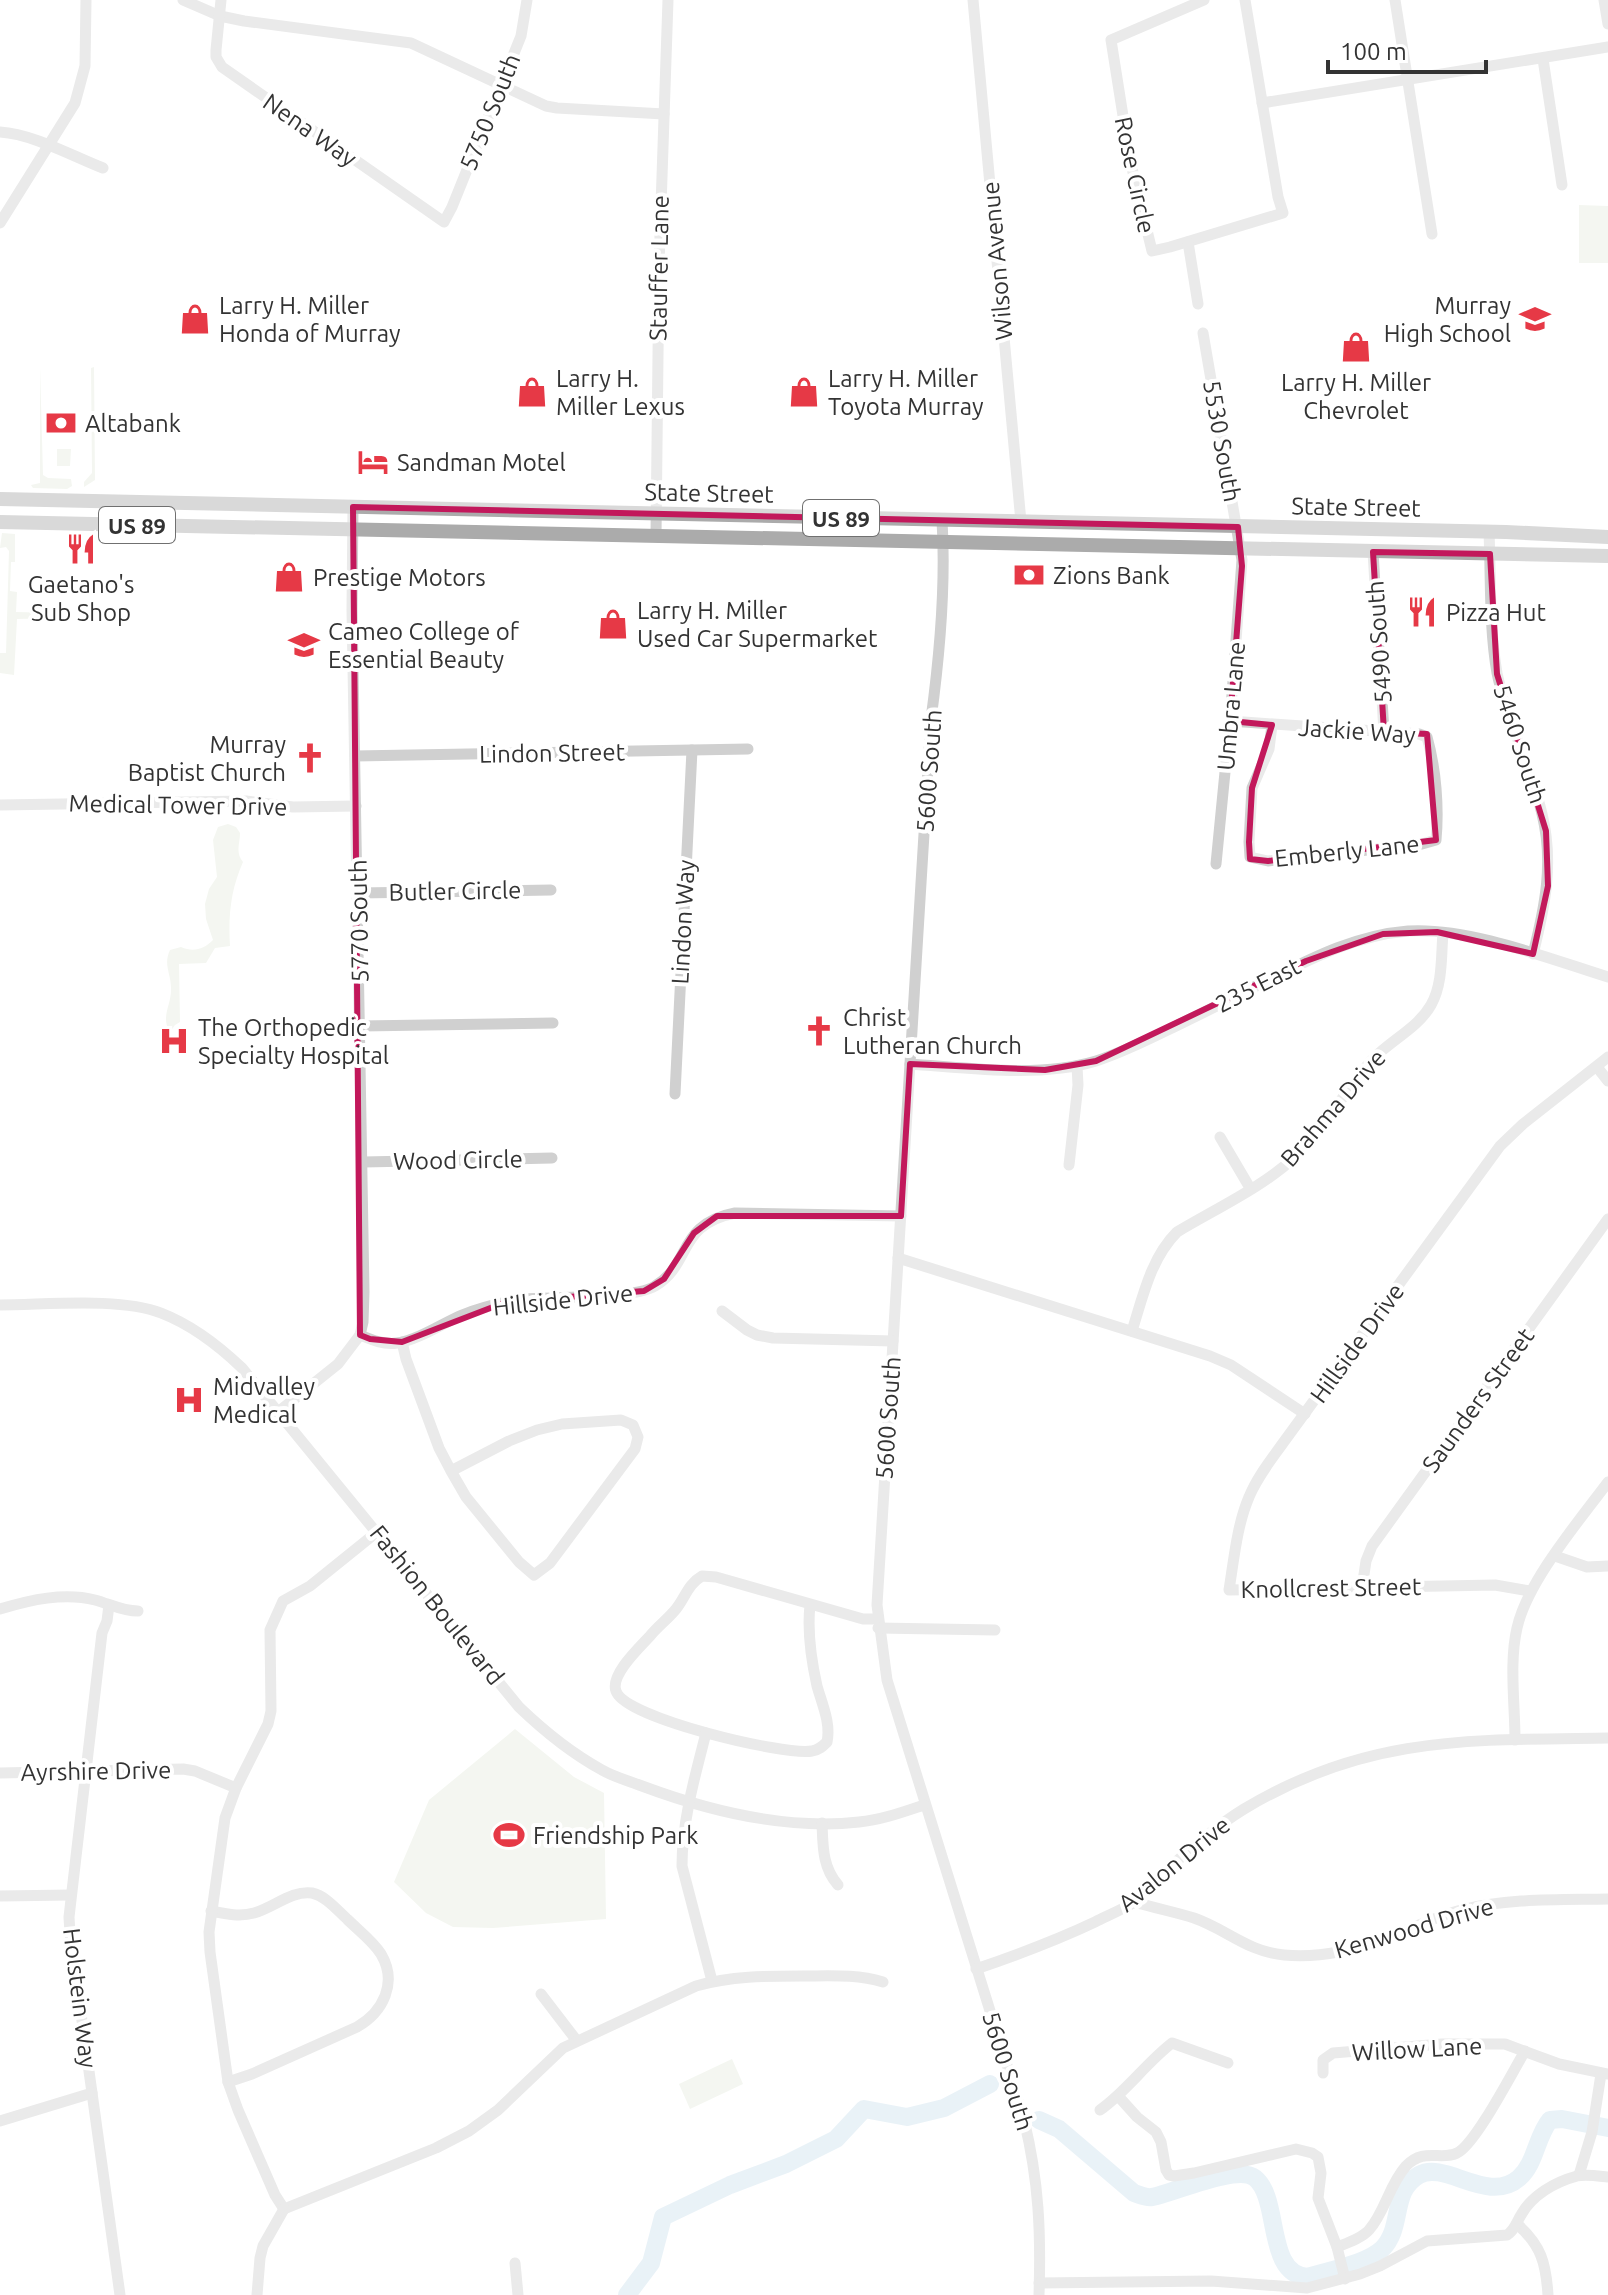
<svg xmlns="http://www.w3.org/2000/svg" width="1608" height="2295" font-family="Ubuntu,sans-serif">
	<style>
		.green { fill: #e6ecdf }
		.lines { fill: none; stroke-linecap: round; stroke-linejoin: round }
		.river { stroke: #cfe2ee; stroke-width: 18 }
		.minor { stroke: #d0d0d0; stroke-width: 11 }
		.major { stroke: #ababab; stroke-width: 14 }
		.marked { fill: none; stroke: #c2185b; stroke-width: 6; stroke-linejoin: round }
		.labels { text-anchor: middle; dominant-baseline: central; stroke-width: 8; stroke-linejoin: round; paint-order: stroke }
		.shield { fill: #fff; stroke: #707070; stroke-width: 2 }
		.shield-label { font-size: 22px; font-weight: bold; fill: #333 }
		.street-label { font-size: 24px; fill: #333; stroke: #fff }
		.poi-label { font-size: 24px; fill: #333; stroke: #fff; text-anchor: start }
	</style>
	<rect width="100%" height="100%" fill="#fff"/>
	<!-- green -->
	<g class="green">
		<polygon points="1579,205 1608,206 1608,263 1579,263"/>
		<polygon points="40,367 43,475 48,478 71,479 72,486 67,489 33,488 31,485 40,483"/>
		<polygon points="94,367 95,480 84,487 84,482 92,473 91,368"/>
		<polygon points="57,449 71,449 70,466 57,466"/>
		<polygon points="2,533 15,534 15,562 11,562 10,591 17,592 16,612 58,613 58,618 17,619 14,675 0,673 0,653 6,653 9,551 6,547 0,548"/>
		<path d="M228,824L236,827L240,833C240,844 235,852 243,862C231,889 228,915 230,946L215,948L206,963L179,964L180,1022L175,1025L170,1032C160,1017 172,1004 171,988C171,973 163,965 170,950L181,947C193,952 203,950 213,940L206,919L205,904L209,889L217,877L213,840L218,827Z"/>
		<polygon points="515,1729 574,1777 604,1793 606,1919 493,1928 453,1927 426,1913 394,1882 429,1800"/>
		<polygon points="732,2059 743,2084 690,2109 679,2084"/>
	</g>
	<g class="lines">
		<!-- river -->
		<g class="river">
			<path d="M1039,2120L1059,2129L1134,2193C1140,2195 1146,2198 1152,2197C1174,2193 1237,2164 1255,2178C1281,2199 1265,2275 1308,2277C1329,2270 1366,2264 1382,2249C1404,2228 1390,2191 1419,2175C1445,2160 1488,2205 1519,2178C1536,2163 1536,2137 1550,2120L1562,2119L1608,2128"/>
			<polyline points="627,2295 651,2263 663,2217 730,2185 786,2164 836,2139 864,2109 907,2117 944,2108 990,2084"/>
		</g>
		<!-- minor -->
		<g class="minor">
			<polyline points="183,0 220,16 244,21 411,43 546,106 557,108 664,114"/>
			<polyline points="221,0 216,50 216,57 222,67 444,222 452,207 521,36 527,0"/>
			<polyline points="973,0 1021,522"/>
			<polyline points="1204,0 1111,40 1130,160 1152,251 1170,247 1283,213 1278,197 1245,0"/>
			<polyline points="1395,0 1432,234"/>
			<polyline points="1604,0 1608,24"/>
			<polyline points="1543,59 1562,185"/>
			<polyline points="1262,103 1608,47"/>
			<path d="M0,132C33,134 72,156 103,168"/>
			<polyline points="0,223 75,103 85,66 86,0"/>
			<polyline points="1188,242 1198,304"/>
			<polyline points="1203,333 1242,560 1230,721 1216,864"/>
			<polyline points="353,507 352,610 364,1292 363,1322 360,1335"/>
			<path d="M942,520C946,586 940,653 931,719L877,1605L887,1680L1024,2120C1039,2181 1041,2233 1039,2295"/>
			<path d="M1489,532C1491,579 1489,627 1497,673C1507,722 1531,766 1542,814C1554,862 1545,907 1533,954"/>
			<polyline points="656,536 659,265 668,0"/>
			<polyline points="1373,552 1384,732"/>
			<path d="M1230,721L1419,734L1427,737C1436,769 1439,807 1436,840L1422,844L1268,861L1250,857L1249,842L1252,788L1269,749L1272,725"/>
			<polyline points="355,756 748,749"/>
			<polyline points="0,805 246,801 293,807 356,806"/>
			<polyline points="358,893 551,890"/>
			<polyline points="361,1026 553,1023"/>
			<path d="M910,1064C969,1068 1039,1078 1096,1061C1124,1052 1149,1039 1174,1027C1207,1011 1239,995 1272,978C1316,956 1358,935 1408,931C1469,927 1550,959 1608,977"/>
			<polyline points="1597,1067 1608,1081"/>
			<polyline points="675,1094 692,750"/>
			<polyline points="1220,1137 1250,1188"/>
			<polyline points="363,1162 552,1158"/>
			<polyline points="1069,1165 1078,1085 1077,1066"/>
			<polyline points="898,1258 1210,1356 1231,1365 1305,1414"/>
			<path d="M0,1305C45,1305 120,1297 161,1313C192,1325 218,1345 242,1368L519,1707C544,1731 571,1753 602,1770C614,1777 629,1781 642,1786C709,1811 787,1830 859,1822C881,1820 903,1812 924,1805"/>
			<polyline points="722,1311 747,1330 757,1335 773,1338 893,1341"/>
			<path d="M1132,1331C1143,1296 1151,1258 1177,1232C1217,1208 1263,1187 1296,1156C1326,1128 1345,1089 1373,1059C1391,1040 1418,1028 1431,1005C1443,984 1441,956 1443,933"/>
			<polyline points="402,1342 406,1359 439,1448 451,1471 466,1497 519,1562 534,1575 550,1563 635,1449 638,1437 633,1425 621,1420 562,1424 537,1430 509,1441 451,1471"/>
			<path d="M278,1412L338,1364L360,1335C372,1340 384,1345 397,1343C420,1339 441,1324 462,1315C482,1307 503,1302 524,1299C553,1297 635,1299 655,1286C692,1264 677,1224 735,1213L901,1216"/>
			<polyline points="1555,1556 1587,1567 1608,1566"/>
			<polyline points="1362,1588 1366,1561 1372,1546 1608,1219"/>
			<path d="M1530,1591L1495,1585L1229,1590C1234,1559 1237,1525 1249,1497C1257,1477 1271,1460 1283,1443L1500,1146L1523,1124L1608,1057"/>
			<polyline points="109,1605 107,1621 102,1633 69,1917 70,1934 120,2295"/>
			<path d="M810,1605C807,1632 811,1659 817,1686C822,1704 831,1723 827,1742C823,1746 819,1750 812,1751C785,1756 624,1718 616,1691C610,1675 639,1648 650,1636C658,1626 668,1619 676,1609C685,1598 688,1584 702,1576L716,1577L863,1619H878"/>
			<path d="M0,1609C30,1600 64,1592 95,1600C110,1604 122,1611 138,1611"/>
			<polyline points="878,1628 995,1630"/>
			<path d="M706,1733C695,1776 682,1821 682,1866L712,1981"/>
			<path d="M1515,1740C1515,1705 1509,1662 1517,1628C1527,1582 1579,1521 1608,1482"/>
			<polyline points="0,1773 183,1769 195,1771 236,1788"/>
			<path d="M822,1823C823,1845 822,1867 838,1885"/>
			<polyline points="0,1896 71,1895"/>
			<path d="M1135,1902C1154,1908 1175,1912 1194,1918C1226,1929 1248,1952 1284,1955C1316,1958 1351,1951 1381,1940C1408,1931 1433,1917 1461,1910C1509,1898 1559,1900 1608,1899"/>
			<path d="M211,1911C226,1914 240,1917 254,1913C273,1908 292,1890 312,1893C326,1896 337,1910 347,1919C358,1930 373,1941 381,1954C398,1983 383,2012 357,2027L252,2074L228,2082"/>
			<path d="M976,1969C1017,1955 1057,1940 1095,1922C1107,1916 1121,1910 1133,1903C1143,1896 1150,1885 1159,1877C1186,1853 1213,1828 1244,1809C1367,1735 1471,1740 1608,1738"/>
			<polyline points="541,1994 577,2041"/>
			<polyline points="1323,2073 1323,2060 1333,2053 1442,2044 1505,2044 1559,2064 1608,2074"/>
			<path d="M1119,2097L1137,2117L1156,2132L1161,2142L1166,2170L1169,2175L1174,2176L1194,2173L1296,2149L1312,2153L1318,2157L1321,2173L1318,2198L1337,2247C1347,2243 1362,2238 1369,2230C1385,2212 1389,2185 1406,2166C1424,2147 1441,2161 1457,2153C1475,2145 1513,2071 1525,2051"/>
			<path d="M1100,2110C1127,2091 1145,2064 1172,2043L1228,2063"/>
			<polyline points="0,2121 92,2093"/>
			<polyline points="1579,2175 1592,2132 1601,2074"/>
			<polyline points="284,2209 275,2195 238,2110 228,2082 210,1952 209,1932 225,1818 236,1788 268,1724 271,1711 270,1630 283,1601 310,1586 377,1532"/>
			<path d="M284,2209L436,2148L469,2131L498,2110L563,2048L696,1986C731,1976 766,1976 802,1976C830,1976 856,1974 883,1982"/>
			<path d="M1517,2224C1541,2245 1546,2263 1548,2295"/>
			<polyline points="1337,2247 1345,2279"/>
			<polyline points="515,2263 518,2295"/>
			<path d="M1039,2283L1211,2281L1307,2288L1360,2274L1380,2266L1427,2241L1507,2235C1515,2230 1516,2223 1521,2215C1532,2195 1555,2182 1577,2176C1586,2174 1598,2176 1608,2177"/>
			<polyline points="257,2295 260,2258 263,2246 284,2209"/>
		</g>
		<!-- major -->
		<g class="major">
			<polyline points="0,499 1506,532 1608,537"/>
			<polyline points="0,522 1608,556"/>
		</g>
	</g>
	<!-- marked area -->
	<path d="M0 0H1608V2295H0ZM353,507L1238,527L1242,566L1230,721L1272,725L1252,788L1249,842L1250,859L1268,861L1436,840L1427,734L1384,732L1373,552L1490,554L1497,674L1546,831L1548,886L1533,954L1437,932L1383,934L1306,961L1096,1061L1045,1070L910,1064L901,1216H717L694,1233L664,1279L644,1291L506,1302L402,1342L370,1339L360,1335Z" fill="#fff" fill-opacity=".55" fill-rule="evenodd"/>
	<path class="marked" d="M353,507L1238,527L1242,566L1230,721L1272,725L1252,788L1249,842L1250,859L1268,861L1436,840L1427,734L1384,732L1373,552L1490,554L1497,674L1546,831L1548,886L1533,954L1437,932L1383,934L1306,961L1096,1061L1045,1070L910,1064L901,1216H717L694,1233L664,1279L644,1291L506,1302L402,1342L370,1339L360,1335Z"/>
	<!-- icons -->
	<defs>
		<g id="shop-bare" transform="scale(2.4)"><path d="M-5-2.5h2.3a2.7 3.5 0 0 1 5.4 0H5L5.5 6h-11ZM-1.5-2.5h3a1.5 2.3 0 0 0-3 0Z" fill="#e63946" stroke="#fff" stroke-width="2.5" paint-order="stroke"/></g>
		<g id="school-bare" transform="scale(2.4)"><path d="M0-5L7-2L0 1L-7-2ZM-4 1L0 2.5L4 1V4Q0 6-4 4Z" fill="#e63946" stroke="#fff" stroke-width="2.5" paint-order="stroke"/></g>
		<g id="bank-bare" transform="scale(2.4)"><path d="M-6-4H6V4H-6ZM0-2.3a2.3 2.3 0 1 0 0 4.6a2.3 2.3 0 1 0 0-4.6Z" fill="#e63946" stroke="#fff" stroke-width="2.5" paint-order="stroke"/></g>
		<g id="hotel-bare" transform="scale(2.4)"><path d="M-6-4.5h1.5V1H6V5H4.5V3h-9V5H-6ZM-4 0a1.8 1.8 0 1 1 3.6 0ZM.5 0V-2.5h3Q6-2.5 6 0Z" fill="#e63946" stroke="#fff" stroke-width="2.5" paint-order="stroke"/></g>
		<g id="restaurant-bare" transform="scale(2.4)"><path d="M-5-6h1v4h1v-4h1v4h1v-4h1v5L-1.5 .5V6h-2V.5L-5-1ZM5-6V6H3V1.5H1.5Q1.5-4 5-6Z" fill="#e63946" stroke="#fff" stroke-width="2.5" paint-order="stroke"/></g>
		<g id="university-bare" transform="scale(2.4)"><path d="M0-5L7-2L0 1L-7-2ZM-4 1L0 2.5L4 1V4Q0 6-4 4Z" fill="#e63946" stroke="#fff" stroke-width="2.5" paint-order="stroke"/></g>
		<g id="church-bare" transform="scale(2.4)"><path d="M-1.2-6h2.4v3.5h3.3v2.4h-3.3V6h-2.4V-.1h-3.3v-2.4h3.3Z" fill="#e63946" stroke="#fff" stroke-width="2.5" paint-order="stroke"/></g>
		<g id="hospital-bare" transform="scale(2.4)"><path d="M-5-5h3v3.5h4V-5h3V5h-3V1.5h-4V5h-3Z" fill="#e63946" stroke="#fff" stroke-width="2.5" paint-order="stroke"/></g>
		<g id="stadium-bare" transform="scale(2.4)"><path d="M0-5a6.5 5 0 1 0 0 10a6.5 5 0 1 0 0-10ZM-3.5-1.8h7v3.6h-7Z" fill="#e63946" stroke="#fff" stroke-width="2.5" paint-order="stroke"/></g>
	</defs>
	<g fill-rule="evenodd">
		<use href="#shop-bare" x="195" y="319"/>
		<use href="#school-bare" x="1535" y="319"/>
		<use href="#shop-bare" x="1356" y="347"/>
		<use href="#shop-bare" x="532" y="392"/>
		<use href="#shop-bare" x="804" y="392"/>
		<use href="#bank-bare" x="61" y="423"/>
		<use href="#hotel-bare" x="373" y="462"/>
		<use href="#restaurant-bare" x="81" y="549"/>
		<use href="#bank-bare" x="1029" y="575"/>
		<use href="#shop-bare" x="289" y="577"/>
		<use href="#restaurant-bare" x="1422" y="612"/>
		<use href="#shop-bare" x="613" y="624"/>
		<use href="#university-bare" x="304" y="645"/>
		<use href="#church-bare" x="310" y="758"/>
		<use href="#church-bare" x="819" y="1031"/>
		<use href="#hospital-bare" x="174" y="1041"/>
		<use href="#hospital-bare" x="189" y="1400"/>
		<use href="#stadium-bare" x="509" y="1835"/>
	</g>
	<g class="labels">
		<!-- shield labels -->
		<g class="shield">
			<rect x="803" y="500" width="76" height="36" rx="6"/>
			<rect x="99" y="507" width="76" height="36" rx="6"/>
		</g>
		<g class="shield-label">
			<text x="841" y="518">US 89</text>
			<text x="137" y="525">US 89</text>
		</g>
		<!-- street labels -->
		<g class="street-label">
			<text transform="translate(490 112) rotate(-68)">5750 South</text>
			<text transform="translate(310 130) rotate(35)">Nena Way</text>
			<text transform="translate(1135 175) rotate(78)">Rose Circle</text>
			<text transform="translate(997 261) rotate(-95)">Wilson Avenue</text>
			<text transform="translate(659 268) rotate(-89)">Stauffer Lane</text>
			<text transform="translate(1222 441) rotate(80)">5530 South</text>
			<text transform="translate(709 493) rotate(1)">State Street</text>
			<text transform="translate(1356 507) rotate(1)">State Street</text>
			<text transform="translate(1379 642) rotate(-94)">5490 South</text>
			<text transform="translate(1231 706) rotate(-85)">Umbra Lane</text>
			<text transform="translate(1357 731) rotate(4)">Jackie Way</text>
			<text transform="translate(1520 744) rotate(72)">5460 South</text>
			<text transform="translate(552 753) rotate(-1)">Lindon Street</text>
			<text transform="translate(929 771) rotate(-86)">5600 South</text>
			<text transform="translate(178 805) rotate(1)">Medical Tower Drive</text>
			<text transform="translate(1347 851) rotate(-6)">Emberly Lane</text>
			<text transform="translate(455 891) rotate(-1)">Butler Circle</text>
			<text transform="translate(359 921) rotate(-91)">5770 South</text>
			<text transform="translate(683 922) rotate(-87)">Lindon Way</text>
			<text transform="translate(1258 985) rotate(-27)">235 East</text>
			<text transform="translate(1333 1108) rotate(-49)">Brahma Drive</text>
			<text transform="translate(458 1160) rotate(-1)">Wood Circle</text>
			<text transform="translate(563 1300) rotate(-6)">Hillside Drive</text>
			<text transform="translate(1357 1343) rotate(-54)">Hillside Drive</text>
			<text transform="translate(1478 1400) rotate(-54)">Saunders Street</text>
			<text transform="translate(888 1418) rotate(-86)">5600 South</text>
			<text transform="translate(1331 1588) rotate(-1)">Knollcrest Street</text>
			<text transform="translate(437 1605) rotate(51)">Fashion Boulevard</text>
			<text transform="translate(96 1771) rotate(-1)">Ayrshire Drive</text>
			<text transform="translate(1174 1864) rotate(-39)">Avalon Drive</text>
			<text transform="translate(1414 1928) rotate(-16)">Kenwood Drive</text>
			<text transform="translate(80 1998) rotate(83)">Holstein Way</text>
			<text transform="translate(1417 2049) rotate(-3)">Willow Lane</text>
			<text transform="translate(1008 2071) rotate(73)">5600 South</text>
		</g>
		<!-- poi labels -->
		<g class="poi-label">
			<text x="219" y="305">Larry H. Miller<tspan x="219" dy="28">Honda of Murray</tspan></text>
			<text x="1511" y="305" text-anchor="end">Murray<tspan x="1511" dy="28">High School</tspan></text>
			<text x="556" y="378">Larry H.<tspan x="556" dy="28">Miller Lexus</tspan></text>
			<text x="828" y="378">Larry H. Miller<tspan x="828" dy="28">Toyota Murray</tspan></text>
			<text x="1356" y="382" text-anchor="middle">Larry H. Miller<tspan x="1356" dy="28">Chevrolet</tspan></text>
			<text x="85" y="423">Altabank</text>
			<text x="397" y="462">Sandman Motel</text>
			<text x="1053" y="575">Zions Bank</text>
			<text x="313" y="577">Prestige Motors</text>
			<text x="81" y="584" text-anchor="middle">Gaetano's<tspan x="81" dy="28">Sub Shop</tspan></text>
			<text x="637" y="610">Larry H. Miller<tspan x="637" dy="28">Used Car Supermarket</tspan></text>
			<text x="1446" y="612">Pizza Hut</text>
			<text x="328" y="631">Cameo College of<tspan x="328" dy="28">Essential Beauty</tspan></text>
			<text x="286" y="744" text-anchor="end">Murray<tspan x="286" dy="28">Baptist Church</tspan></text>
			<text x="843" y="1017">Christ<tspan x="843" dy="28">Lutheran Church</tspan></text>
			<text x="198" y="1027">The Orthopedic<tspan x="198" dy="28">Specialty Hospital</tspan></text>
			<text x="213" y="1386">Midvalley<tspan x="213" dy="28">Medical</tspan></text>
			<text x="533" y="1835">Friendship Park</text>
		</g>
	</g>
	<!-- scale -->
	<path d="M1328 60v12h158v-12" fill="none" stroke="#333333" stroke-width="4"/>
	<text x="1340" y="60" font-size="24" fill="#333333" stroke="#ffffff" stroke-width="6" paint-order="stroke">100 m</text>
</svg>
